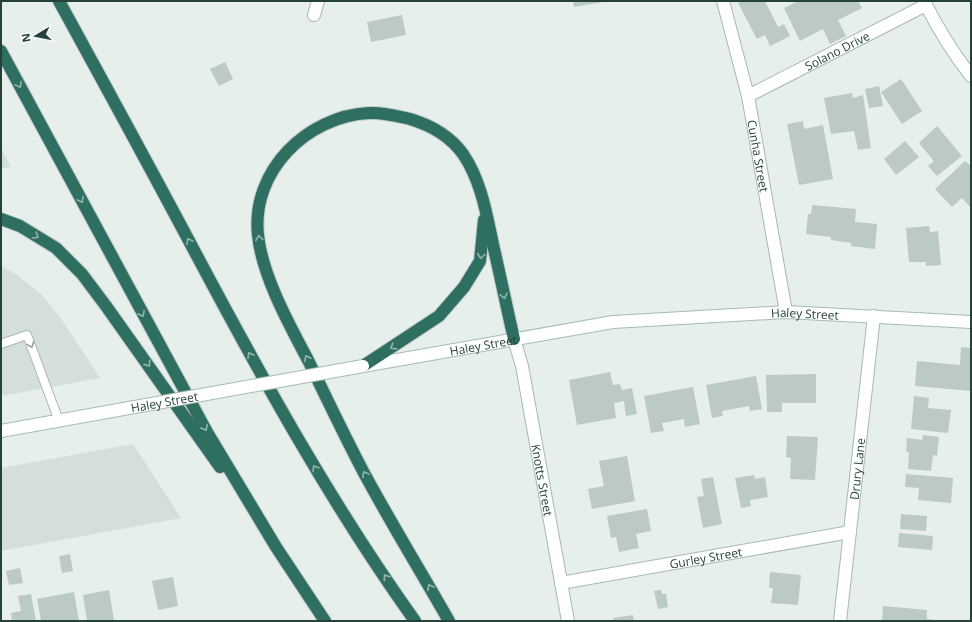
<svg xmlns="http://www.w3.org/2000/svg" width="972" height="622" font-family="'Open Sans',sans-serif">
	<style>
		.built { fill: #d4dfda }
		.building { fill: #bbcac4 }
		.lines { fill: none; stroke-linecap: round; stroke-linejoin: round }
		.lane-casing { stroke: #a8b8b2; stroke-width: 10 }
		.street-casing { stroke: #a8b8b2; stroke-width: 14 }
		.secondary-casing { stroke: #a4bbb3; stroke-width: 14 }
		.highway-casing { stroke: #c2cac8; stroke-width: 14 }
		.lane { stroke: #fff; stroke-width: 8 }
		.street { stroke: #fff; stroke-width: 12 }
		.secondary { stroke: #fff; stroke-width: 12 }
		.highway { stroke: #2f6f62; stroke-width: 12 }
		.secondary-bridge-casing { stroke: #a4bbb3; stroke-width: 14; stroke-linecap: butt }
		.secondary-bridge { stroke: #fff; stroke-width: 12 }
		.oneway { stroke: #93b5ae }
		.oneway2 { stroke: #92a09c }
		.labels { text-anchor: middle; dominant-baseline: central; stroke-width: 3; stroke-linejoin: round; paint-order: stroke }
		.street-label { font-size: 12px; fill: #24423a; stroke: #f7fbf9 }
	</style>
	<rect width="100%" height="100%" fill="#e6efeb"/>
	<!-- built -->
	<g class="built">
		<polygon points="1,148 11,167 1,168"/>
		<polygon points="1,266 17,275 42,295 62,320 100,378 1,396"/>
		<polygon points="133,444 181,518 1,551 1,468"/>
	</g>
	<!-- building -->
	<g class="building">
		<polygon points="573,1 603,1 603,2 574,7"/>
		<polygon points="743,1 765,1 778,27 784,24 790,36 770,46 765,35 757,39 738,3"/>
		<polygon points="798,1 858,1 862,8 838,20 846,36 830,44 823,29 800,41 784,8"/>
		<polygon points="402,15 406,35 371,42 367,22"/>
		<polygon points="225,62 233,79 219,86 210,69"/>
		<polygon points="901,79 922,111 902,124 881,92"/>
		<polygon points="879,86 883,106 869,108 865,89"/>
		<polygon points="852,93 853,98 863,95 871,148 858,150 854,131 831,134 824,98"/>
		<polygon points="803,121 804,129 823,125 833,179 799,185 787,124"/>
		<polygon points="937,126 962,156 937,176 928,166 934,161 919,143"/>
		<polygon points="905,141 919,157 896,175 884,159"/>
		<polygon points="965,161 971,166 971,208 962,198 952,207 935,189"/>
		<polygon points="812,205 856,209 855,222 877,224 875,249 851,246 851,243 831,240 831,237 806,234 808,214 811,214"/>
		<polygon points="929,226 930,232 938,231 941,265 926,266 926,262 909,262 906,228"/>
		<polygon points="961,347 971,348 971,391 915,386 917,361 960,365"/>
		<polygon points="610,372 613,385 620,384 622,390 632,388 637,414 626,416 624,401 614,403 616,418 577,425 569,380"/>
		<polygon points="816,374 816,403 782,403 782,412 767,412 766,375"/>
		<polygon points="756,376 762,409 750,411 749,406 722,411 723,416 712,418 706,385"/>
		<polygon points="693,387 700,424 685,427 684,419 662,423 664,431 651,433 644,396"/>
		<polygon points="914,396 929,398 928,408 951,410 948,433 911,429"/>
		<polygon points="923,435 939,437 937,456 933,455 931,471 908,469 909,452 906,452 907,438 922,440"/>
		<polygon points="787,436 818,437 815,480 790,479 791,458 786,457"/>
		<polygon points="627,456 635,501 592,509 588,489 604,486 599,461"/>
		<polygon points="906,474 953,478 951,503 918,500 919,488 905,487"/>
		<polygon points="754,475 755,479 765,477 768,497 750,500 751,506 741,508 735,478"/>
		<polygon points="713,477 722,524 703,528 697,497 704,496 701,479"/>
		<polygon points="647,509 651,531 636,534 639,548 619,552 616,537 611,538 607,516"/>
		<polygon points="901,514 927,516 926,531 900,529"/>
		<polygon points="899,533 933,536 932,550 898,547"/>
		<polygon points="70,554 73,571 62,573 59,556"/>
		<polygon points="20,568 23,583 9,585 6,571"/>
		<polygon points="770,572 801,575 798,605 771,603 773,588 769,588"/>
		<polygon points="173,577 178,606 158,610 152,581"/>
		<polygon points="109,590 114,620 87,621 83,595"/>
		<polygon points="661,590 662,594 666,594 668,607 658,609 654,591"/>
		<polygon points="74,592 79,621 41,621 37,599"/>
		<polygon points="31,594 36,621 12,621 11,613 21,611 18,596"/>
		<polygon points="883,606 927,610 927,619 935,620 935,621 882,621"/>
		<polygon points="633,615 634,621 614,621 613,618"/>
	</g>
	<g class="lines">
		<!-- lane casing -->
		<g class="lane-casing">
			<polyline id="lane" points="1,344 27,335 59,421"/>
		</g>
		<!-- street casing -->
		<g class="street-casing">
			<g id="street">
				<path id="s1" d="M723,1L748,96L786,312"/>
				<polyline points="314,15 318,1"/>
				<path id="s2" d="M748,96L926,5"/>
				<path id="s3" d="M514,339L522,366L568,621"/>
				<path id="s4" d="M561,583L850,532"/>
				<path id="s5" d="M840,621L874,316"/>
			</g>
		</g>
		<!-- secondary casing -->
		<g class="secondary-casing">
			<g id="secondary">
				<path d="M924,1C937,27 953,53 971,76"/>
				<path id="s6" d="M363,366L613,322L786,312L971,322"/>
				<polyline points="1,431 118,410"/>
			</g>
		</g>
		<!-- highway casing -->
		<g class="highway-casing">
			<g id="highway">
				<path d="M59,1C105,85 151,169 196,254C263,380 332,505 415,621"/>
				<polyline points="1,51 207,432 276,547 325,621"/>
				<polyline points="1,219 20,226 56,248 82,274 106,306 220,467"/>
				<polyline points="363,366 439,316 464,287 480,261 484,220"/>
				<path d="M449,621C421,572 391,523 364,473C345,437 327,399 309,362C290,326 262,276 258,235C251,171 307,116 369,113C382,112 397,116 410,119C430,125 450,136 463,154C482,182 487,217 494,249C501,279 507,309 514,339"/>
			</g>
		</g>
		<!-- lane -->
		<use href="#lane" class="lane"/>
		<!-- street -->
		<use href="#street" class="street"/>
		<!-- secondary -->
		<use href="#secondary" class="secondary"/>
		<!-- highway -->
		<use href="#highway" class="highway"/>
		<!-- secondary-bridge casing -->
		<g class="secondary-bridge-casing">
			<g id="secondary-bridge">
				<path id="s7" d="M118,410L363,366"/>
			</g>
		</g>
		<!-- secondary-bridge -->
		<use href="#secondary-bridge" class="secondary-bridge"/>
	</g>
	<!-- one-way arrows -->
	<defs><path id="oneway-chevron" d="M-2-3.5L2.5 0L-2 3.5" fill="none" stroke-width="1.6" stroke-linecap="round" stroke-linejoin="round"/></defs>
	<g class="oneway">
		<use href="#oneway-chevron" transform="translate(19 85) rotate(62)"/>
		<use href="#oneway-chevron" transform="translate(81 200) rotate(62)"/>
		<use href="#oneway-chevron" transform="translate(36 236) rotate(31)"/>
		<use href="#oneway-chevron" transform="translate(259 238) rotate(-99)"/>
		<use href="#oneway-chevron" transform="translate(189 241) rotate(-118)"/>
		<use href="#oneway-chevron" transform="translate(481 256) rotate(98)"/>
		<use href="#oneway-chevron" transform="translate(504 296) rotate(78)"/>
		<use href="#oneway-chevron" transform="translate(142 314) rotate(61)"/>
		<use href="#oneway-chevron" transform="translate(393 347) rotate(148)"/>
		<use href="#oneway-chevron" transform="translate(250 355) rotate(-120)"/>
		<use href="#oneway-chevron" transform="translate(307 358) rotate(-117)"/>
		<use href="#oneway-chevron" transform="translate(148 364) rotate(55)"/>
		<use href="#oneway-chevron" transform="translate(205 428) rotate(61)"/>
		<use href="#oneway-chevron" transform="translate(315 468) rotate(-122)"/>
		<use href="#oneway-chevron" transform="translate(365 474) rotate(-118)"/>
		<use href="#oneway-chevron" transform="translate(386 577) rotate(-124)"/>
		<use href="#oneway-chevron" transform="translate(430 587) rotate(-120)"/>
	</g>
	<use class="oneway2" href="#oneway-chevron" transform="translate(31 345) rotate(70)"/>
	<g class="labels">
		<!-- street labels -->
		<g class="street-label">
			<text stroke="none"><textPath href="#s2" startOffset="100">Solano Drive</textPath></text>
			<text stroke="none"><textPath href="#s1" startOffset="159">Cunha Street</textPath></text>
			<text stroke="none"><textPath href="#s6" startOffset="446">Haley Street</textPath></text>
			<text stroke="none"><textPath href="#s6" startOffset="122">Haley Street</textPath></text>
			<text stroke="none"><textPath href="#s7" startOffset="47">Haley Street</textPath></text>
			<text stroke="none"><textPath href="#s5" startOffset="153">Drury Lane</textPath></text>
			<text stroke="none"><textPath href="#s3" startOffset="144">Knotts Street</textPath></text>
			<text stroke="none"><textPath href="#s4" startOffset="147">Gurley Street</textPath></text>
		</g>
	</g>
	<!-- border -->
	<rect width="972" height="622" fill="none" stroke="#24423a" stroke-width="4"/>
	<!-- north arrow -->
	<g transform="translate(36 36) rotate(260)" stroke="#f7fbf9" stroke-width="3" paint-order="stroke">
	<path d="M0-3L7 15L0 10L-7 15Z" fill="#24423a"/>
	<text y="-6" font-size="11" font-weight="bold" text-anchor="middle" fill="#24423a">N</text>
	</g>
</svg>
